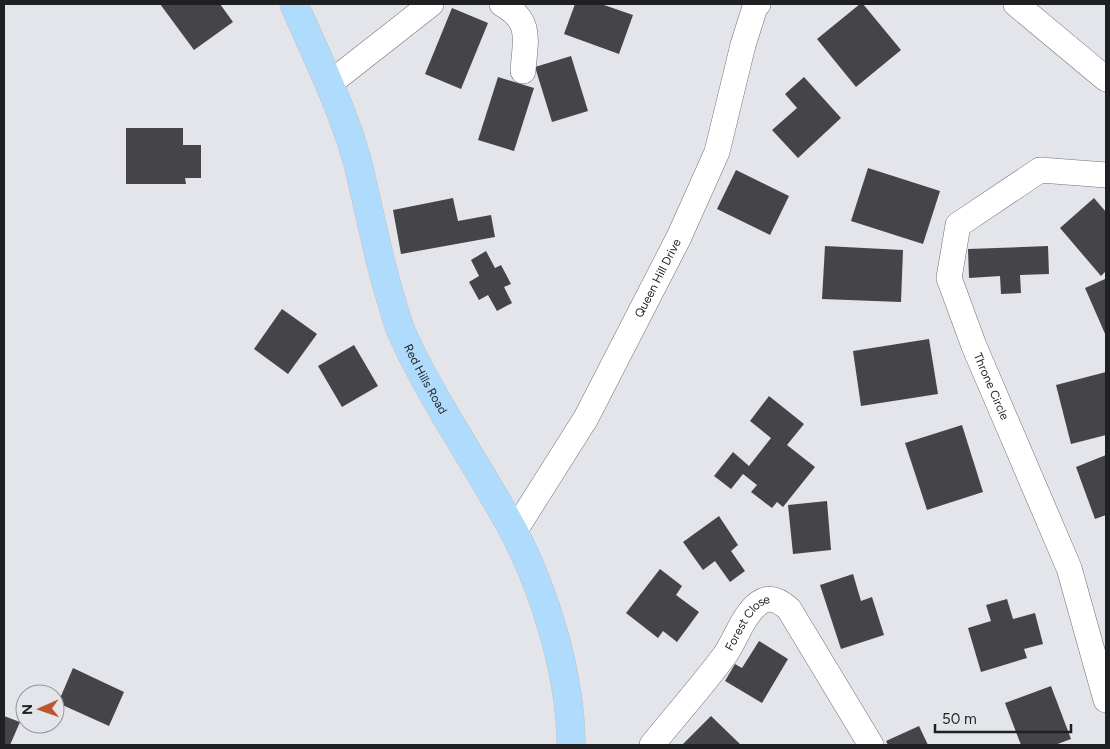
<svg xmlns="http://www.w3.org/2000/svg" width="1110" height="749" font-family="Figtree,sans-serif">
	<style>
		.building { fill: #454448 }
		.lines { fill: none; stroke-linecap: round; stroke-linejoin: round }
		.minor-casing { stroke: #6f7175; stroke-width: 26 }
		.major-casing { stroke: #c0c1c1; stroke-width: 29 }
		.minor { stroke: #fff; stroke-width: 25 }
		.major { stroke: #afdcfd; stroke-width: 28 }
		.labels { text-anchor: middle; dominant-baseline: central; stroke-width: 5; stroke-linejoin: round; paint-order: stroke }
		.street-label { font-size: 12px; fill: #1f2022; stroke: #e3e5eb }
	</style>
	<rect width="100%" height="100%" fill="#e3e5eb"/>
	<!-- building -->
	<g class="building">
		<polygon points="160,4 220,4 233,22 194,50"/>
		<polygon points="575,4 601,4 633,15 619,54 564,34"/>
		<polygon points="860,4 863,4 901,50 856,87 817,39"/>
		<polygon points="452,8 488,23 461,89 425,74"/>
		<polygon points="571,56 588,111 552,122 535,67"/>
		<polygon points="498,77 534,88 514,151 478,140"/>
		<polygon points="804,77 841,118 798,158 772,130 797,108 785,94"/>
		<polygon points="126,128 183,128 183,145 201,145 201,178 185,178 186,184 126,184"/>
		<polygon points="868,168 940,191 923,244 851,221"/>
		<polygon points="736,170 789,196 770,235 717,209"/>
		<polygon points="453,198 458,221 491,215 495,237 401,254 393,210"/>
		<polygon points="1094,198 1106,212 1106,271 1101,276 1060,228"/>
		<polygon points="825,246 903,250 901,302 822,299"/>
		<polygon points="1048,246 1049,274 1020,275 1021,293 1001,294 1000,276 969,278 968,249"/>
		<polygon points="486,251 495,268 501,265 511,284 504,287 512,303 497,311 488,295 479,300 469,282 479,276 471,260"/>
		<polygon points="1105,279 1106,281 1106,336 1085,288"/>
		<polygon points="282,309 317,334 288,374 254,349"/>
		<polygon points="929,339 938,394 861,406 853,351"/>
		<polygon points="354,345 378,386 342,407 318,366"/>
		<polygon points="1106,372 1106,435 1071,444 1056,385"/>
		<polygon points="769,396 804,424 787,445 815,467 783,507 777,502 772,508 751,492 757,485 743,474 731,489 714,476 733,452 749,466 771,438 750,421"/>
		<polygon points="962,425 983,492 927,510 905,443"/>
		<polygon points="1106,455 1106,515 1095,519 1076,467"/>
		<polygon points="827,501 831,550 793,554 788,505"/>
		<polygon points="719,516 738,545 731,551 745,571 730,582 715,561 703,570 683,542"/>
		<polygon points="660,569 682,586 676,595 699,612 677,642 663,631 658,638 626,613"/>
		<polygon points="853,574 861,601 872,597 884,635 841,649 820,585"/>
		<polygon points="1007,599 1013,619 1035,613 1043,644 1024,649 1027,658 981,672 968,628 991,621 986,605"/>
		<polygon points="759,641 788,659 762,703 725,681 735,664 742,668"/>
		<polygon points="73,668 124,692 109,726 58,703"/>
		<polygon points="1051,686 1071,739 1055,745 1021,745 1005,703"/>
		<polygon points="4,716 20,722 10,745 4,745"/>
		<polygon points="711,716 741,745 682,745"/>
		<polygon points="919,726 928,745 888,745 886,741"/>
	</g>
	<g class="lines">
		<!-- minor casing -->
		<g class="minor-casing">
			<g id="minor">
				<path d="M502,4C533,21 525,41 523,71"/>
				<polyline points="1016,4 1106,79"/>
				<polyline points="329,84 431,4"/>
				<path id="s1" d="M1106,175L1040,170L958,225L949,278L974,346L1069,568L1106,700"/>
				<path id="s2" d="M514,532L586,418L679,237L717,152L743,45L755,7L758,4"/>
				<path id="s3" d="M652,745C676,715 702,686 725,655C736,639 743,615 759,603C770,595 780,601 789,609L871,745"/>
			</g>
		</g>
		<!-- major casing -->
		<g class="major-casing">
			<g id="major">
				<path id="s4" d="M294,4C316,55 342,107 357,160C368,204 376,249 389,293C393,305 396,319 401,331C432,401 477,463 513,530C545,591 571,676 571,745"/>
			</g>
		</g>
		<!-- minor -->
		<use href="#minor" class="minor"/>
		<!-- major -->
		<use href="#major" class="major"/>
	</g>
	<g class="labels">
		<!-- street labels -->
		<g class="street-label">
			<text stroke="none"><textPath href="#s2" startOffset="292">Queen Hill Drive</textPath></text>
			<text stroke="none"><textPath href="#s4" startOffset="399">Red Hills Road</textPath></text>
			<text stroke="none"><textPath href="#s1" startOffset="335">Throne Circle</textPath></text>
			<text stroke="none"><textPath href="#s3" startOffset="156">Forest Close</textPath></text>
		</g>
	</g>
	<!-- border -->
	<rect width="1110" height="749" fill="none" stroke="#1f2022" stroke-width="10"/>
	<!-- north arrow -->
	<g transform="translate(40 709) rotate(268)"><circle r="24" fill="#e3e5eb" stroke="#95969b"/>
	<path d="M0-4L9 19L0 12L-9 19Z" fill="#bd562c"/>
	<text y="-8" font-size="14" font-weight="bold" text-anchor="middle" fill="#1f2022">N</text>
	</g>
	<!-- scale -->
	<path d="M935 724v8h136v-8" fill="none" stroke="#1f2022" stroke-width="2.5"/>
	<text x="942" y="724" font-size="15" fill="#1f2022" stroke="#e3e5eb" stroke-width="4" paint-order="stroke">50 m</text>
</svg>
